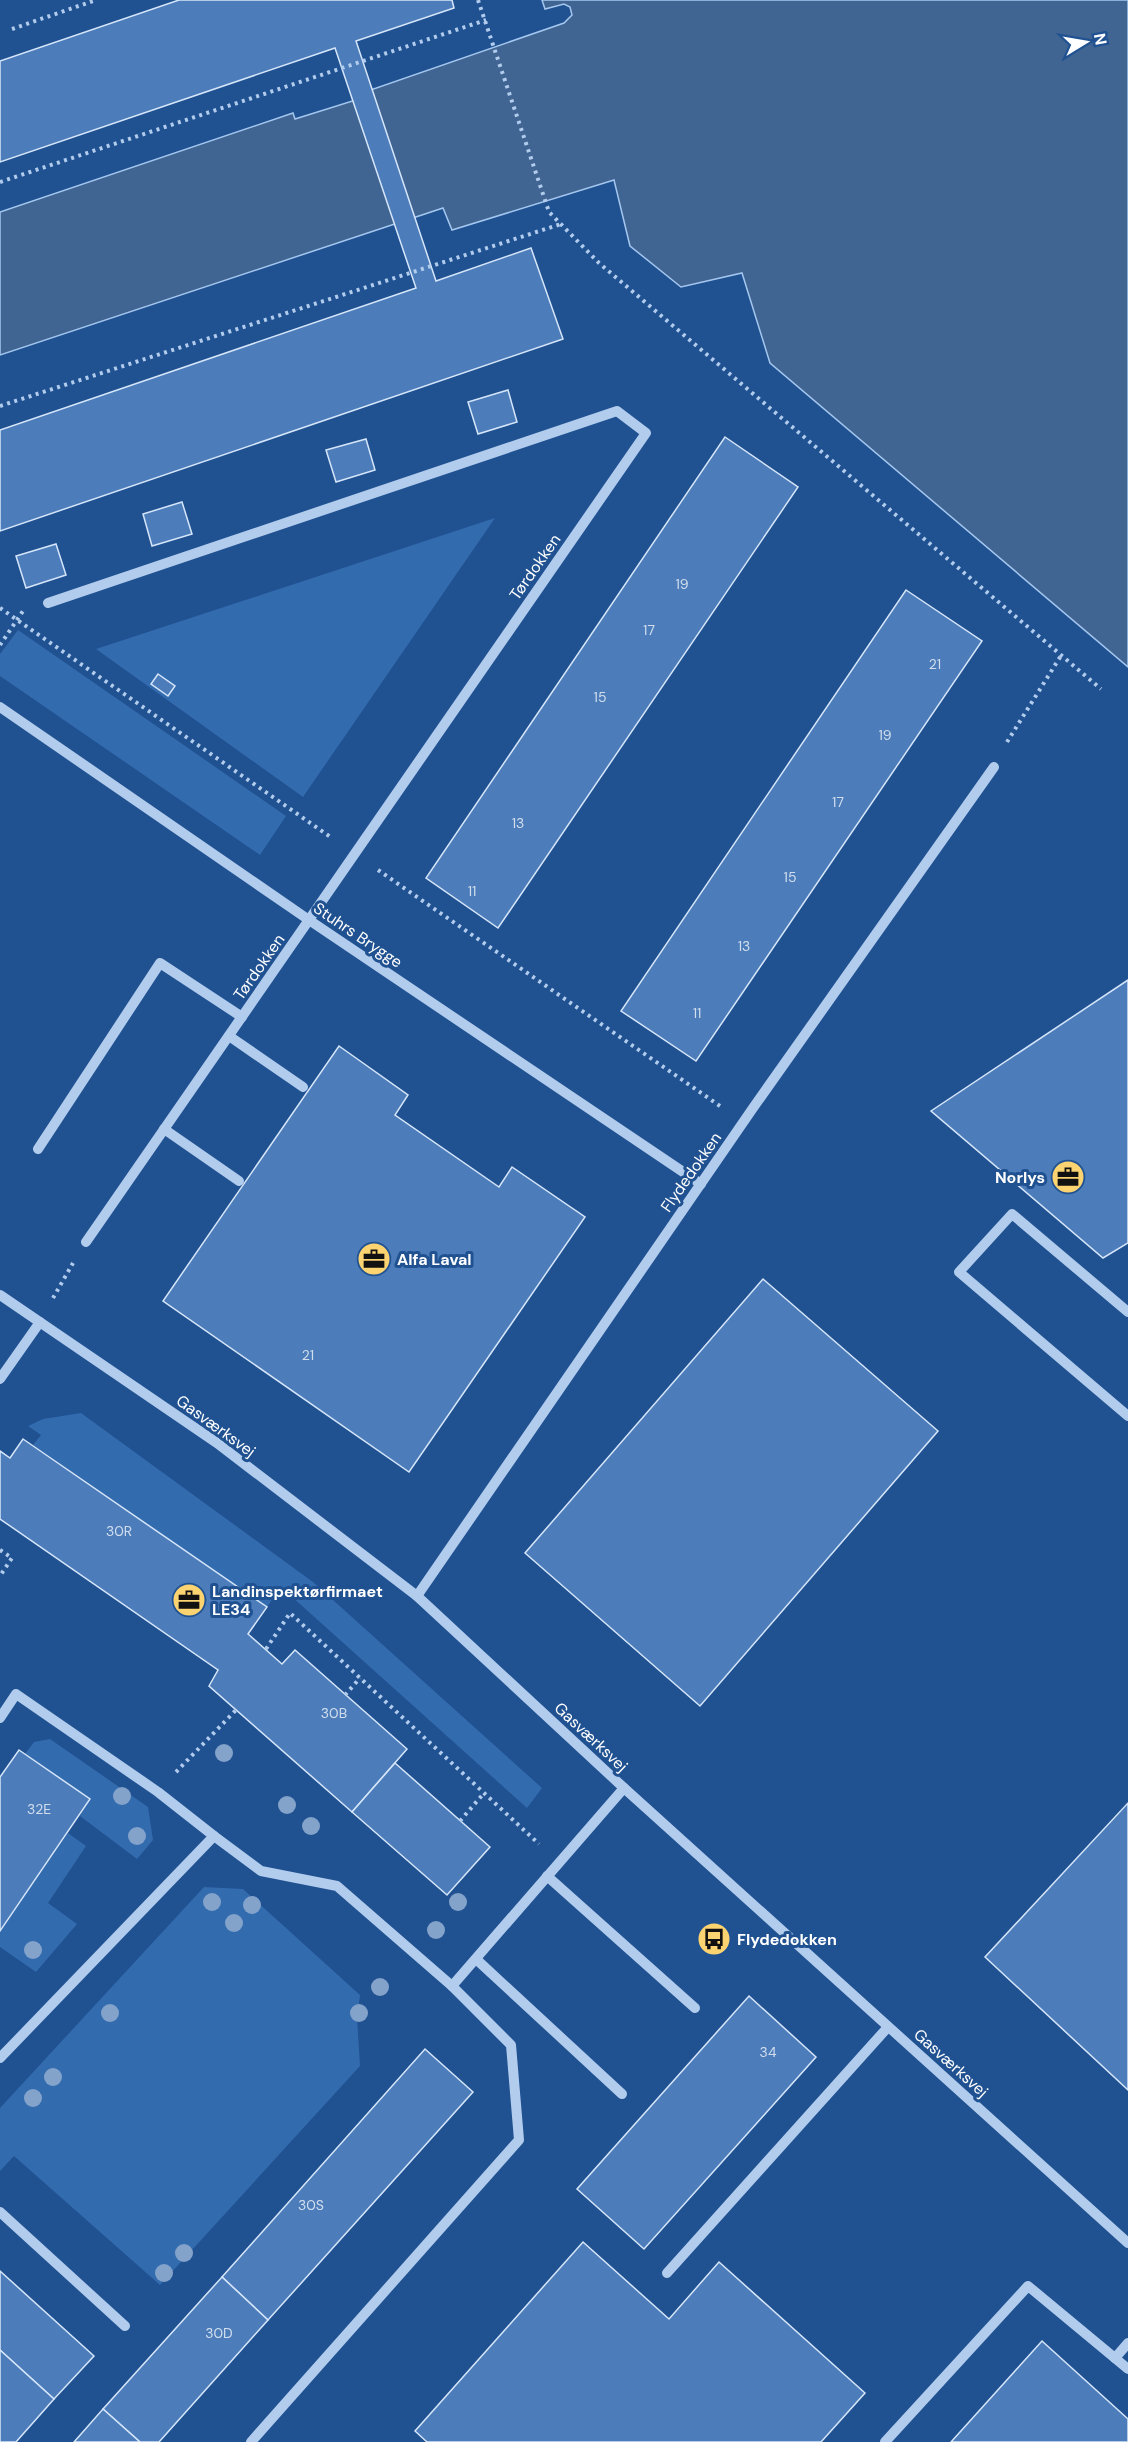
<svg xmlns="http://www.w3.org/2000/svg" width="1128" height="2442" font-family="'DM Sans',sans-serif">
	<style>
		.green { fill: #336baf }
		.water { fill: #416592; stroke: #a4c7ef; stroke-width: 1.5 }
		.building { fill: #4c7dba; stroke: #d6e6fa; stroke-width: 1.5 }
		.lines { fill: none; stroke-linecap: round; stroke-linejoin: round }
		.path { stroke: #b1cced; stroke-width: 4; stroke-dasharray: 3 4.5; stroke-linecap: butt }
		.minor { stroke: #b1cced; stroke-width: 10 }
		.tree { fill: #84a3cb }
		.labels { text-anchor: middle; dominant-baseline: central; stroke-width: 6; stroke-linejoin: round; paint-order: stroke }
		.number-label { font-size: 14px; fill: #d2deee }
		.street-label { font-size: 16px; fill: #fff; stroke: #205191 }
		.poi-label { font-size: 16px; font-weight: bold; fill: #fff; stroke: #205191; text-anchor: start }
	</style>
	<rect width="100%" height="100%" fill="#205191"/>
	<!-- green -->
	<g class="green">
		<polygon points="495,518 303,797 96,649"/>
		<polygon points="18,630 286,816 260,855 0,676 0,654"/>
		<polygon points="81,1413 313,1582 542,1788 527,1808 281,1587 267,1607 33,1445 41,1435 28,1426 43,1419"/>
		<polygon points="50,1739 148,1807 153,1840 137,1859 80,1816 90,1799 25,1754 34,1742"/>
		<polygon points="68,1833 86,1846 48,1903 77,1924 36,1972 0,1947 0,1931"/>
		<polygon points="204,1887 243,1889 360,1995 357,2017 360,2066 160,2285 14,2156 0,2171 0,2108"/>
	</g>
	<!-- water -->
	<polygon class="water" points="542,0 1128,0 1128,667 770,363 742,273 681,287 630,246 614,180 452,230 443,208 0,355 0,212 293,113 295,119 359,99 359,94 564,23 572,15 570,7 564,4 545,9"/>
	<!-- building -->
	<g class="building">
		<polygon points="179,0 452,0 454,8 356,41 436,281 531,248 563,339 0,531 0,430 416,288 335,48 0,162 0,61"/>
		<polygon points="508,390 517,422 478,434 468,402"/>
		<polygon points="725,437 798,487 498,928 426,878"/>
		<polygon points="366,439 375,470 336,482 326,450"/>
		<polygon points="182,502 192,534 152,546 143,514"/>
		<polygon points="56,544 66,575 26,588 16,556"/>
		<polygon points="906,590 982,641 696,1061 621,1011"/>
		<polygon points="158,674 175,686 168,696 151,684"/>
		<polygon points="1128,980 1128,1243 1103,1258 931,1111"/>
		<polygon points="339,1046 408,1095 395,1115 499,1187 512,1167 585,1217 409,1472 163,1301"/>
		<polygon points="763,1279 938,1431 700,1706 525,1553"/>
		<polygon points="23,1439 267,1607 248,1634 282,1664 295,1650 407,1749 352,1812 209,1686 218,1670 0,1519 0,1451 10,1458"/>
		<polygon points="19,1750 90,1799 0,1931 0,1777"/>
		<polygon points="395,1763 490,1847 447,1895 352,1812"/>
		<polygon points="1128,1803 1128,2090 985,1957"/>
		<polygon points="749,1996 816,2057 644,2249 577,2189"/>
		<polygon points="425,2049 473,2092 268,2320 222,2277"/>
		<polygon points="583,2242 669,2319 719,2262 865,2393 821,2442 427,2442 415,2431"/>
		<polygon points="0,2271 94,2356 54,2399 0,2350"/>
		<polygon points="222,2277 268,2320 159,2442 140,2442 103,2409"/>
		<polygon points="1042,2341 1128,2419 1128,2442 951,2442"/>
		<polygon points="0,2350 54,2399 16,2442 0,2442"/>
		<polygon points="103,2409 140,2442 74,2442"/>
	</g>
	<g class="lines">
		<!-- path -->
		<g class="path">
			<polyline points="478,0 549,212 599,263 1101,689"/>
			<polyline points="12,29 96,0"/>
			<polyline points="0,182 486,20"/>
			<polyline points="0,406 561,224"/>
			<polyline points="0,608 332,838"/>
			<polyline points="0,645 23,611"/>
			<polyline points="1007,742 1062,654"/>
			<polyline points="378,870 720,1106"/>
			<polyline points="53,1298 73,1263"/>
			<polyline points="0,1550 12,1558 0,1576"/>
			<polyline points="266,1649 290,1613 539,1844"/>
			<polyline points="345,1695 360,1678"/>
			<polyline points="176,1772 236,1710"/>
			<polyline points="460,1821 484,1793"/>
		</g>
		<!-- minor -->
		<g class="minor">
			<polyline points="48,603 617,411 646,433 86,1242"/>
			<polyline points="0,707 309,920 701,1184"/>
			<polyline points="229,1036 303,1087"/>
			<polyline points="164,1129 239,1181"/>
			<polyline points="38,1149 160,963 242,1017"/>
			<polyline points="0,1295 217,1443 417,1596 624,1788 1128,2243"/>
			<polyline points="1128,1312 1012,1214 959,1272 1128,1416"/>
			<polyline points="0,1379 40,1322"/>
			<polyline points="417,1596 753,1108 994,767"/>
			<polyline points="0,1718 16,1694 158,1792 214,1836"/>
			<polyline points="547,1876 695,2008"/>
			<polyline points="476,1959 622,2094"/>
			<polyline points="452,1986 624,1788"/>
			<polyline points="0,2058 214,1836 261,1871 337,1886 452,1986 511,2045 519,2140 251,2442"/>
			<polyline points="0,2212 125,2326"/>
			<polyline points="667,2273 888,2027"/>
			<polyline points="1115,2358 1128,2343"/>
			<polyline points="885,2442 1028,2286 1128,2369"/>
		</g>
	</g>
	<!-- trees -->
	<g class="tree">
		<circle cx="224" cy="1753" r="9"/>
		<circle cx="122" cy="1796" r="9"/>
		<circle cx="287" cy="1805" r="9"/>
		<circle cx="311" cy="1826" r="9"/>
		<circle cx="137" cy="1836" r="9"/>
		<circle cx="212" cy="1902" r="9"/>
		<circle cx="458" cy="1902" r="9"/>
		<circle cx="252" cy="1905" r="9"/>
		<circle cx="234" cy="1923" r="9"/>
		<circle cx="436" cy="1930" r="9"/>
		<circle cx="33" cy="1950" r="9"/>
		<circle cx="380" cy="1987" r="9"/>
		<circle cx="110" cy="2013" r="9"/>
		<circle cx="359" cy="2013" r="9"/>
		<circle cx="53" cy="2077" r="9"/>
		<circle cx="33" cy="2098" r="9"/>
		<circle cx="184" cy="2253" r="9"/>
		<circle cx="164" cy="2273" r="9"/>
	</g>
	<!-- icons -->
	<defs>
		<g id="office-disc" transform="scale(1.725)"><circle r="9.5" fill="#fbd371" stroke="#205191"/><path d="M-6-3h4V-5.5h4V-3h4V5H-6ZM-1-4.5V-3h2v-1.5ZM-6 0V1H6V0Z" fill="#111"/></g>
		<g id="bus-disc" transform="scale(1.725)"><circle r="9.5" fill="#fbd371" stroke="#205191"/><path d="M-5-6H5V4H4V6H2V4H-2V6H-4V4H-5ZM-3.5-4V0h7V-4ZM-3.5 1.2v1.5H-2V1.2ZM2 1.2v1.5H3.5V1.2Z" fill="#111"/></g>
	</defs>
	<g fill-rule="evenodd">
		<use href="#office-disc" x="1068" y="1177"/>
		<use href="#office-disc" x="374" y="1259"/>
		<use href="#office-disc" x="189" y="1600"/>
		<use href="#bus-disc" x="714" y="1939"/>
	</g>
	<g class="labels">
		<!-- number labels -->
		<g class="number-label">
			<text x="682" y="584">19</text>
			<text x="649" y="630">17</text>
			<text x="935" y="664">21</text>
			<text x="600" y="697">15</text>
			<text x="885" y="735">19</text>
			<text x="838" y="802">17</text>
			<text x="518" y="823">13</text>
			<text x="790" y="877">15</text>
			<text x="472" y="891">11</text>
			<text x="744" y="946">13</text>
			<text x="697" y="1013">11</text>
			<text x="308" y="1355">21</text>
			<text x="119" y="1531">30R</text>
			<text x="334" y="1713">30B</text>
			<text x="39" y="1809">32E</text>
			<text x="768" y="2052">34</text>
			<text x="311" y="2205">30S</text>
			<text x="219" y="2333">30D</text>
		</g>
		<!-- street labels -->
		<g class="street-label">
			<text transform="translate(535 567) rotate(-55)">Tørdokken</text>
			<text transform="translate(358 935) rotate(34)">Stuhrs Brygge</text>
			<text transform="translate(259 967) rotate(-55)">Tørdokken</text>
			<text transform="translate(691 1172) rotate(-55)">Flydedokken</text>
			<text transform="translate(216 1426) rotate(36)">Gasværksvej</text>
			<text transform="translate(591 1737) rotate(43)">Gasværksvej</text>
			<text transform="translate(951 2063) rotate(42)">Gasværksvej</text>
		</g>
		<!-- poi labels -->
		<g class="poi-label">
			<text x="1045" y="1177" text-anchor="end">Norlys</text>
			<text x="397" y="1259">Alfa Laval</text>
			<text x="212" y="1591">Landinspektørfirmaet<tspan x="212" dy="18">LE34</tspan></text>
			<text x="737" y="1939">Flydedokken</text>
		</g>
	</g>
	<!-- north arrow -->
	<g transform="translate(1086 42) rotate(79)" stroke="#205191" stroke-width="4.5" paint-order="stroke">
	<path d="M0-4.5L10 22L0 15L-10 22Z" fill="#ffffff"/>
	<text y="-9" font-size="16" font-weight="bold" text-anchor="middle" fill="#ffffff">N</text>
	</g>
</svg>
